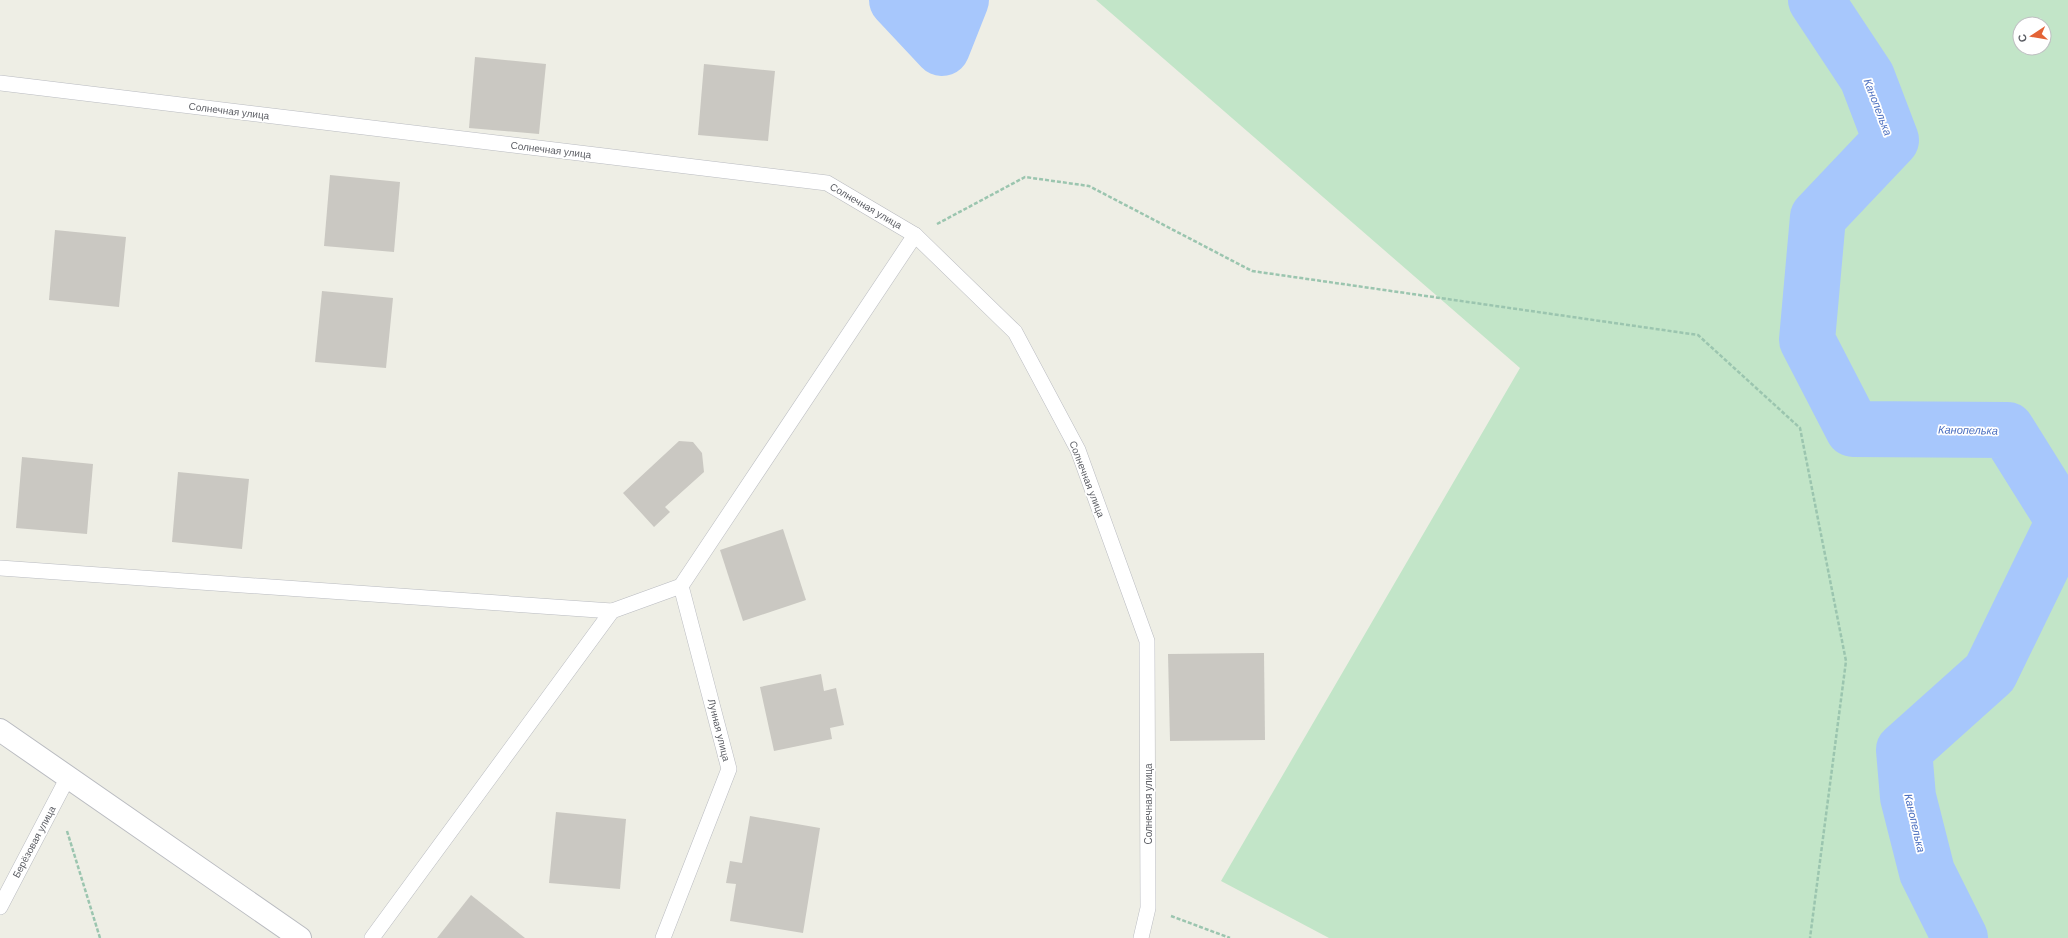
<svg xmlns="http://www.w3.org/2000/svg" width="2068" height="938" font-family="Helvetica,sans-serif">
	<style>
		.green { fill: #c2e5c8; fill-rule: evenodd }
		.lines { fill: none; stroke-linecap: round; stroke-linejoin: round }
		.river { stroke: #a7c7fc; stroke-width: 56 }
		.building { fill: #cac8c2 }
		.service-casing { stroke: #b9bbc0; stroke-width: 16 }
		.minor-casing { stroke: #b9bbc0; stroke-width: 24 }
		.path { stroke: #9bc5af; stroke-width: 2.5; stroke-dasharray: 4 2; stroke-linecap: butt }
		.service { stroke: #fff; stroke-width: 15 }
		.minor { stroke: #fff; stroke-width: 22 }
		.labels { text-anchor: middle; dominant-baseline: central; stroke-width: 3.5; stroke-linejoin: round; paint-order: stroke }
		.street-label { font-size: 10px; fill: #5c5e64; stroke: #fff }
		.water-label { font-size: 11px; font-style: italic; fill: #4a6ebf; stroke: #fff }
	</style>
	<rect width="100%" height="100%" fill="#eeeee5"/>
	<!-- green -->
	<path class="green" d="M1096,0H2068V938H1329L1221,881L1520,368ZM2020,24H2044V48H2020Z"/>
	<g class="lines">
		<!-- river -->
		<g class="river">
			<polyline points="897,0 942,48 961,0"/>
			<polyline points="1816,0 1867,77 1891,140 1818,217 1807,340 1853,429 2007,430 2064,521 1990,673 1904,750 1908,797 1927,872 1960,938"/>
		</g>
	</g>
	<!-- building -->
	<g class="building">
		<polygon points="475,57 546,64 539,134 469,128"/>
		<polygon points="704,64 775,71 768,141 698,135"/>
		<polygon points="330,175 400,182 394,252 324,246"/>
		<polygon points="55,230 126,237 119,307 49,300"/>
		<polygon points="322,291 393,298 386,368 315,362"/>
		<polygon points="679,441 693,442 702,453 704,472 665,507 670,512 654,527 623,493"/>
		<polygon points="22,457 93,464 87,534 16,528"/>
		<polygon points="178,472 249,479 242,549 172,542"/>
		<polygon points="783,529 806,600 743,621 720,550"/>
		<polygon points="1264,653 1265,740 1170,741 1168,654"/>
		<polygon points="821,674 824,691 836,688 844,725 830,728 832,739 774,751 760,687"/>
		<polygon points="556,812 626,819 620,889 549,883"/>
		<polygon points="750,816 820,828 803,933 730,921 736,884 726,883 730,861 742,863"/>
		<polygon points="471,895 525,938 437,938"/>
	</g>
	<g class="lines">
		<!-- service casing -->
		<g class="service-casing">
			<g id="service">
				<polyline points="0,83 827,183 915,235 1015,332 1078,450 1147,641 1148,908 1141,938"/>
				<polyline points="0,568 612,611"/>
				<polyline points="0,907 68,777"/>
				<polyline points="372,938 612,611 681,586 915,235"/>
				<polyline points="663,938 729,769 681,586"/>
			</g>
		</g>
		<!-- minor casing -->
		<g class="minor-casing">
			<polyline id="minor" points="0,730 300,938"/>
		</g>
		<!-- path -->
		<g class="path">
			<polyline points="937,224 1025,177 1089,186 1252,271 1698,335 1800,428 1846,661 1810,938"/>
			<polyline points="67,831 100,938"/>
			<polyline points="1171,916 1230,938"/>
		</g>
		<!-- service -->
		<use href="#service" class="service"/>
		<!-- minor -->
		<use href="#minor" class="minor"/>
	</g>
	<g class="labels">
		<!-- street labels -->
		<g class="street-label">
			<text transform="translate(229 111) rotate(7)">Солнечная улица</text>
			<text transform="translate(551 150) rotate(7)">Солнечная улица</text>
			<text transform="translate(866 206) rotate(30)">Солнечная улица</text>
			<text transform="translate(1087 479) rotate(69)">Солнечная улица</text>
			<text transform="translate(719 730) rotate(76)">Лунная улица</text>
			<text transform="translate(1148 804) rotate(-90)">Солнечная улица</text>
			<text transform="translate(34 842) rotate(-62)">Берёзовая улица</text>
		</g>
		<!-- water labels -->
		<g class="water-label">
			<text transform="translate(1878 107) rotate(69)">Канопелька</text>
			<text transform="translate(1968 430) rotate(1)">Канопелька</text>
			<text transform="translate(1915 823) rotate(77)">Канопелька</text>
		</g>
	</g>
	<!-- north arrow -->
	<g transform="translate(2032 36) rotate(258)"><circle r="19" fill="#ffffff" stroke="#bebfc1"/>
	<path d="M0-3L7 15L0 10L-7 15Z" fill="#e36336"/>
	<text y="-6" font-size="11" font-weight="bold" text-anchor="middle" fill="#5c5e64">С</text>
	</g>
</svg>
